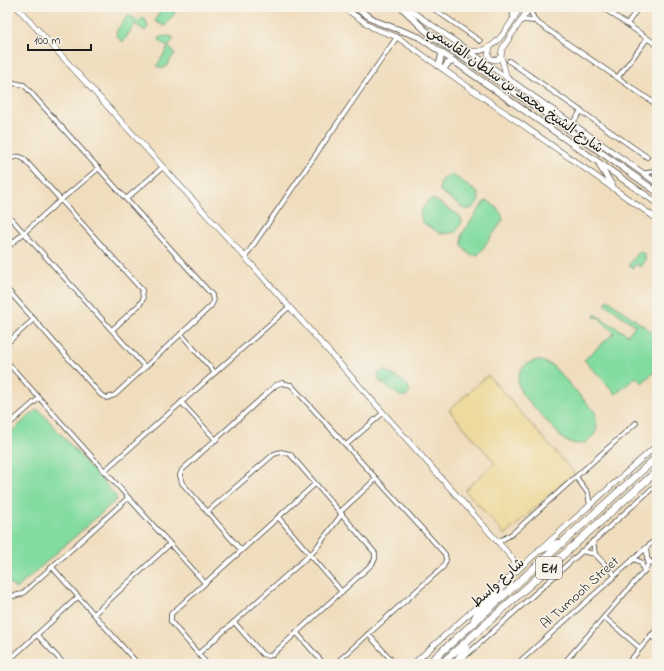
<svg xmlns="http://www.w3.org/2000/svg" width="664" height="671" font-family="'Indie Flower','Playpen Sans Arabic',sans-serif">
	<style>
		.green { fill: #82dca1; stroke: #4f7c5e }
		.sand { fill: #eeda9e; stroke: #857b5d }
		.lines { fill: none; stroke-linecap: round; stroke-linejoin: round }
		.minor-casing { stroke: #3c3934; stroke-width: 5.5 }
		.tertiary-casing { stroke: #3c3934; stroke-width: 6 }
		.secondary-casing { stroke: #3c3934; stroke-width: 7 }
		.trunk-casing { stroke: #3c3934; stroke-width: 8 }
		.minor { stroke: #fff; stroke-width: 4 }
		.tertiary { stroke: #fff; stroke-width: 5 }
		.secondary { stroke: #fff; stroke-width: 5.5 }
		.trunk { stroke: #fff; stroke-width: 7 }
		.labels { text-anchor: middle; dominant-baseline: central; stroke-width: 3; stroke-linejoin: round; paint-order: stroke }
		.shield { fill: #f7f3e8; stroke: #5e5c59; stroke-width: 1 }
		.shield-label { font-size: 13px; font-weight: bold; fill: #1c1c1c }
		.street-label { font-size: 14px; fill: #1c1c1c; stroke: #f7f3e8 }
	</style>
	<rect width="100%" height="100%" fill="#f7f3e8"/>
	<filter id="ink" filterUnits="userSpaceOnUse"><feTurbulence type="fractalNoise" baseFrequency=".025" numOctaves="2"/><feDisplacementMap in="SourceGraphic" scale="8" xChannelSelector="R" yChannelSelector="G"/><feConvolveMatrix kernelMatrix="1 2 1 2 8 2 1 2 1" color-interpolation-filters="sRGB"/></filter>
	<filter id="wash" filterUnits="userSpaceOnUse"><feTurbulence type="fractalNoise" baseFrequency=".012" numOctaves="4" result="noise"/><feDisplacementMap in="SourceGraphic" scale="16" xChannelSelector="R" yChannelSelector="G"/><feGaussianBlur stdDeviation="0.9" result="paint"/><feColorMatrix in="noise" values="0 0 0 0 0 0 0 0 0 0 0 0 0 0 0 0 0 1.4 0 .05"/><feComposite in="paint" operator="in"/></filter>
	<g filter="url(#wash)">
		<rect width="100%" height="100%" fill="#f0ddbd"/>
		<!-- green -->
		<g class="green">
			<polygon points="163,7 179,7 165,26 156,22 155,20"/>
			<polygon points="128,15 140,22 143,17 145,19 148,27 145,31 135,24 123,42 117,37 116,32"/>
			<polygon points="170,36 174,38 168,47 175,53 165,68 161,68 157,66 168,47 159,41 160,37"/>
			<polygon points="450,175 457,178 478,193 479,200 473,208 466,210 440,191 440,183 445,177"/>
			<polygon points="431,199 435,200 460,216 462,222 456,232 441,234 422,222 420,213 427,202"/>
			<path d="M488,201C495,206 502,211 503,220L478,255H470L462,246V234L484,202Z"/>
			<polygon points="638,252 646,254 644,257 646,258 640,267 636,264 633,268 629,265"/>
			<polygon points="608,300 656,335 654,339 657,341 657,369 642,383 636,377 616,394 584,360 614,333 598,317 594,318 595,314 628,335 635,325 605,304"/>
			<path d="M538,360L552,365L595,412L597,427L595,434L585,443L577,444L565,441L522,394C513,378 520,363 538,360Z"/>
			<polygon points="385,370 408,385 410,392 407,396 400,396 379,381 378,373"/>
			<polygon points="36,410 40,411 116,496 116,500 17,588 14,588 7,580 7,436"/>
		</g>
		<!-- sand -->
		<polygon class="sand" points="488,375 574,473 505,535 465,490 495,463 449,410"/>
	</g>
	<g filter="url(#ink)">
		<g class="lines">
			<!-- minor casing -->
			<g class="minor-casing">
				<g id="minor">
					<polyline points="431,7 480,41"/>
					<polyline points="512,7 513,18"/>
					<polyline points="602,7 657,45"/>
					<polyline points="529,8 535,21"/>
					<polyline points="521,20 535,21 657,105"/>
					<polyline points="627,24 639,7"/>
					<polyline points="509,61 647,157"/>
					<polyline points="618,77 647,39"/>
					<polyline points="7,89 14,83 24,85 212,295 213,302 211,306 115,395 107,398 101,395 7,289"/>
					<polyline points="572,124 581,111"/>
					<path d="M7,162C12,157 17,154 24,159L142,290L143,299L140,304L112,330"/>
					<polyline points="643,173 648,173 657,169"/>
					<polyline points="657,183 655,175 657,169"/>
					<polyline points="126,199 163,167"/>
					<polyline points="7,214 145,367"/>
					<polyline points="7,248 56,204 99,168"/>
					<polyline points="245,257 397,37"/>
					<polyline points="181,334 215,373"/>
					<polyline points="7,343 34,319"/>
					<polyline points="7,362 205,583"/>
					<polyline points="181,402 216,440"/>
					<polyline points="7,426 38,399"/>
					<polyline points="346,445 383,413"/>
					<polyline points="104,471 288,308"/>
					<polyline points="576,477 588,493 590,506"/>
					<polyline points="207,512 274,454 281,452 290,454 375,553 375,559 372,564 272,655 268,656 262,654 234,622"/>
					<polyline points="340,512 376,479"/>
					<polyline points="278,517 342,592"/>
					<polyline points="593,541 595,554 615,575"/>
					<polyline points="498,542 512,534 636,423"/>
					<polyline points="241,550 182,483 180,475 182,470 276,385 282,383 291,385 445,554 446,560 443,567 335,664"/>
					<polyline points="581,551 595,554"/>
					<polyline points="633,559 641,562 644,571"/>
					<polyline points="647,559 657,567"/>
					<polyline points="655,560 657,558"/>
					<polyline points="52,567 138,664"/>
					<polyline points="7,592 14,596 22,594 128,498"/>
					<polyline points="94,614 170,544"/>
					<polyline points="604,617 640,648"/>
					<polyline points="296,632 324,664"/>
					<polyline points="368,634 395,664"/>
					<polyline points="37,635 64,664"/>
					<polyline points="651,635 657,641"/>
					<polyline points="198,654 314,551 342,514"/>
					<polyline points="461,660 657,484"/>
					<polyline points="7,662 78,597"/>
					<polyline points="207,664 171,622 171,614 315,484"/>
					<polyline points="517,664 657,538"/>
					<polyline points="563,664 646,569 648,563 646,548"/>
					<polyline points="627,664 657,629"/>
				</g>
			</g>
			<!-- tertiary casing -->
			<g class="tertiary-casing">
				<g id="tertiary">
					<polyline points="17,7 245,257 498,542 513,559 517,571"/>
					<polyline points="343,7 373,28 397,37 657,219"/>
					<polyline points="406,7 657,183"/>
					<polyline points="490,48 488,55 491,59 496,60 501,57"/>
					<path d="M471,51C496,55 509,24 521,7"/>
					<polyline points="507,78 501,57 502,49 530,7"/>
					<polyline points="413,664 657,445"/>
				</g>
			</g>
			<!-- secondary casing -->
			<g class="secondary-casing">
				<g id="secondary">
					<polyline points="354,7 378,22 419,37 657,203"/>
					<polyline points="401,7 425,30 446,46 555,120 657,192"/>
					<polyline points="439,66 442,53"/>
					<polyline points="444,69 447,64 454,61"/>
					<polyline points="541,103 552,116"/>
					<polyline points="600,166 613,187"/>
				</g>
			</g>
			<!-- trunk casing -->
			<g class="trunk-casing">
				<g id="trunk">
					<polyline points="540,550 558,543"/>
					<path d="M474,623C474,608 499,600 503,584"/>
					<polyline points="428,664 657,457"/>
					<polyline points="441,664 657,471"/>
					<polyline points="455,664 466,648"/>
				</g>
			</g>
			<!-- minor -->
			<use href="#minor" class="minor"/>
			<!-- tertiary -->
			<use href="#tertiary" class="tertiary"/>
			<!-- secondary -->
			<use href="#secondary" class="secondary"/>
			<!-- trunk -->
			<use href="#trunk" class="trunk"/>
		</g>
	</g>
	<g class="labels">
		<!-- shield labels -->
		<rect class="shield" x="536" y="557" width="26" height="22" rx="3"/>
		<g class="shield-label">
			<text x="549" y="568">E11</text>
		</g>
		<!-- street labels -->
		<g class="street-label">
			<text transform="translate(515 90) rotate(35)">شارع الشيخ محمد بن سلطان القاسمي</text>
			<text transform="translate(498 583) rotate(-42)">شارع واسط</text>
			<text transform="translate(580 593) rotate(-42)">Al Tumooh Street</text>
		</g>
	</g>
	<!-- margin -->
	<rect width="664" height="671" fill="none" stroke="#f7f3e8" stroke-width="24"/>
	<!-- scale -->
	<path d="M28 44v6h63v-6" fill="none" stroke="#1c1c1c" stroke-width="2"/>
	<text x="34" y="44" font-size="12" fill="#1c1c1c" stroke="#f7f3e8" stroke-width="3" paint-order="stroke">100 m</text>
</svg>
